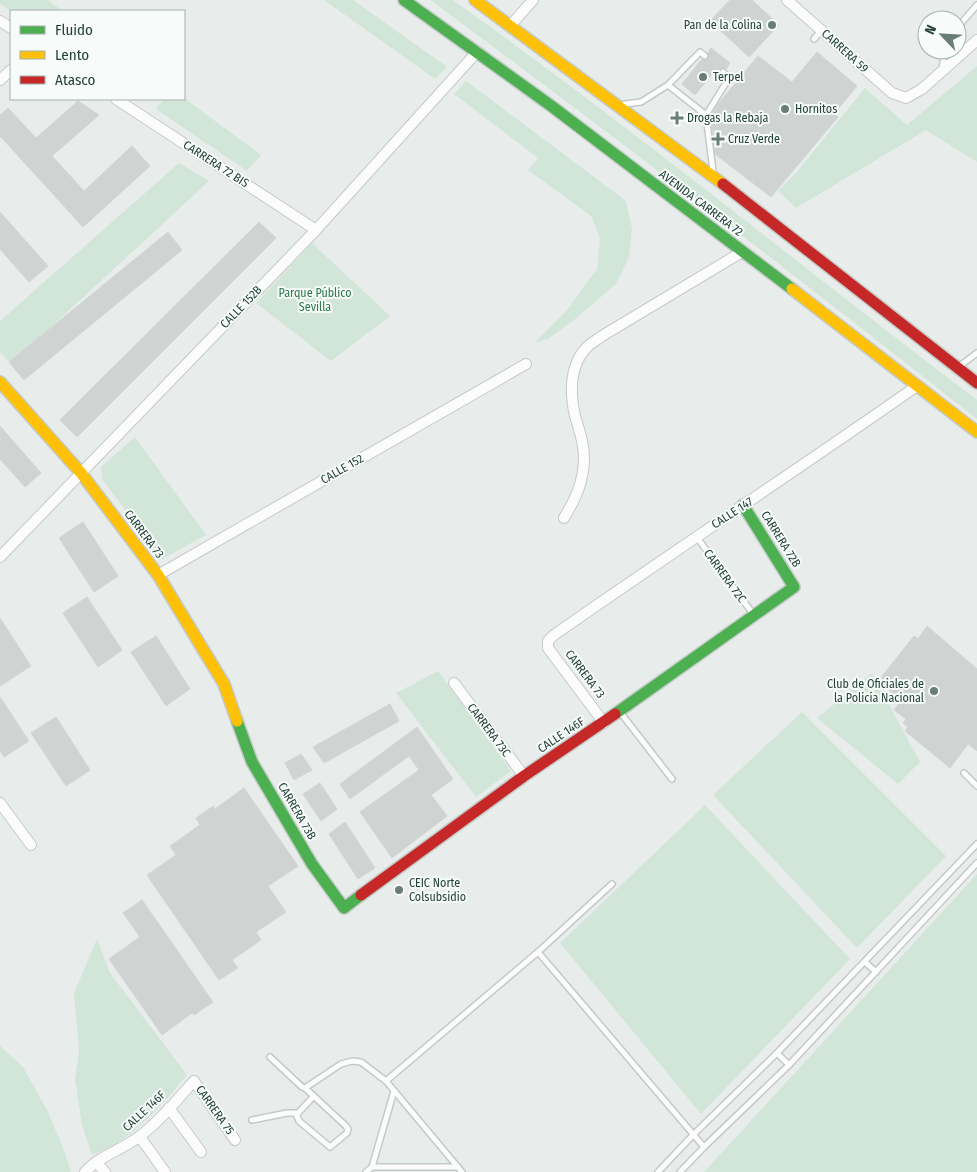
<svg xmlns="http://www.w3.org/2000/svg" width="977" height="1172" font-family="'Fira Sans Condensed',sans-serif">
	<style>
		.green { fill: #d1e6d8 }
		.building { fill: #cfd4d2; stroke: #d1d6d4 }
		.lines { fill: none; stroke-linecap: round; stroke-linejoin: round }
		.lane-casing { stroke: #c5cac8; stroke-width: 8 }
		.street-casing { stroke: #c5cac8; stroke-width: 12 }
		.fast-casing { stroke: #c3cbc8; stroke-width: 14 }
		.slow-casing { stroke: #c3cbc8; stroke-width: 14 }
		.jam-casing { stroke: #c3cbc8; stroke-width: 14 }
		.lane { stroke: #fcfcfc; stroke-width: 5 }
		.street { stroke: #fcfcfc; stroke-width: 10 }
		.fast { stroke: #4caf50; stroke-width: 11 }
		.slow { stroke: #ffc107; stroke-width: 11 }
		.jam { stroke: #c62828; stroke-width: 11 }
		.poi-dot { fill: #697e78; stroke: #f7fbf9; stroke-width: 2 }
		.labels { text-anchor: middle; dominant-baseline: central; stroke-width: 4; stroke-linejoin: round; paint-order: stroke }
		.poi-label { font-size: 12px; fill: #24423a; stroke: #f7fbf9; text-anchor: start }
		.street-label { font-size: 12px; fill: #24423a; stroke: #f7fbf9 }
		.park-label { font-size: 12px; fill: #2d7a4b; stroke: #f7fbf9 }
	</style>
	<rect width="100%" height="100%" fill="#e8edeb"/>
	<!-- green -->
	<g class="green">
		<polygon points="0,0 47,0 63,11 11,11 0,4"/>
		<polygon points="324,0 353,0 447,67 435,79"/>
		<path d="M430,0H453C632,128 802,267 977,400V419C797,277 615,136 430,0Z"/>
		<polygon points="977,66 977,162 926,130 796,208 778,191 796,173 865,88 907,125"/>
		<polygon points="466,81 626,201 632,229 629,257 616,284 574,320 548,339 534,343 567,310 597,269 600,238 591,216 528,170 538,158 454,94"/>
		<polygon points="184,98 261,155 247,171 156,109 164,99"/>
		<polygon points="179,163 209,181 11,364 0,352 0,321"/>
		<polygon points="312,243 390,316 331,361 256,303"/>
		<polygon points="135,437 206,535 162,559 102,479 101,467"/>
		<polygon points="438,671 511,771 476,797 396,693"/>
		<polygon points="872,673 920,762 898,784 817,718"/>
		<polygon points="802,712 946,856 857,948 713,795"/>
		<polygon points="705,805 850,959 701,1114 560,943"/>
		<polygon points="977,874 977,1172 704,1172"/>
		<path d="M97,939L110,973L187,1075C166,1100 145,1125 117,1143C110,1148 100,1152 92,1155L82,1125L75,1079L79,1051L74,993Z"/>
		<polygon points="0,1046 23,1067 48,1112 64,1150 71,1172 0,1172"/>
	</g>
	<!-- building -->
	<g class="building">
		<polygon points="730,0 752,0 779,25 749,57 710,21"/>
		<polygon points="711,48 730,63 726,69 722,68 720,69 719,77 714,72 695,95 682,84 702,59 708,59 709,56 708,52"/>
		<polygon points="817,52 857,86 834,114 838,117 771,197 715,154 711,116 718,104 758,56 792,82"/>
		<polygon points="78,101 99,115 52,156 84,191 132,146 150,166 83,227 0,136 0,115 8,108 36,138"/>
		<polygon points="0,212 48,266 29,282 0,249"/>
		<polygon points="259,222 276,238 77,437 60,420"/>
		<polygon points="168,232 182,250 24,380 9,362"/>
		<polygon points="0,426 41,473 25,487 0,459"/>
		<polygon points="83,522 118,576 94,592 59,538"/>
		<polygon points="87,597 122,650 98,667 63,613"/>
		<polygon points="0,618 31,666 0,686"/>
		<polygon points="927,626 977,669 977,751 968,744 950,768 905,731 908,727 903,723 906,719 894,710 900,702 880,679 914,636 918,639"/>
		<polygon points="156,636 190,689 166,706 131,652"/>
		<polygon points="0,697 29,741 4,757 0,751"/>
		<polygon points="390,704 399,721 324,763 313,747"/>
		<polygon points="56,717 90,770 66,786 31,733"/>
		<polygon points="417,727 453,779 431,795 447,816 392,858 360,812 419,770 409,756 350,799 340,784"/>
		<polygon points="301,754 312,770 294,780 285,763"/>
		<polygon points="320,783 337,809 321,821 303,794"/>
		<polygon points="244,788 298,866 268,886 286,912 256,932 261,940 232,960 238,968 219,980 147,875 176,855 170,846 200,825 196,818 213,806 215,809"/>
		<polygon points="345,822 375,868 358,879 329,834"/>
		<polygon points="142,900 213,1002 194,1015 192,1013 162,1035 109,959 140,937 123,913"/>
	</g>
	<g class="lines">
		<!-- lane casing -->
		<g class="lane-casing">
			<g id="lane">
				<polyline points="957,28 977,5"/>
				<polyline points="814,39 821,31"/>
				<polyline points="942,69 945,50"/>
				<polyline points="668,85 700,52 705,56"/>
				<polyline points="625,104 641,102 668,85 706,115 713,171"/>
				<polyline points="706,115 729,78 723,72"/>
				<polyline points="961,365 977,353"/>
				<polyline points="696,536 753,614"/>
				<polyline points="620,712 672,779"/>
				<polyline points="964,773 977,786"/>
				<polyline points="538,952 704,1147"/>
				<polyline points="865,962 876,972"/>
				<polyline points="777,1053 789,1065"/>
				<polyline points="270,1057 302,1087 305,1088 341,1064 352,1061 361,1062 386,1081 462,1172"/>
				<polyline points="386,1081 538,952 612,884"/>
				<polyline points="305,1088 346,1126 348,1129 347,1133 330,1147 299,1121 297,1116 298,1113 314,1096"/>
				<polyline points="252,1120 287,1113 298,1113"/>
				<polyline points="372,1167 458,1167"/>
				<polyline points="366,1172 372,1167 394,1091"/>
				<polyline points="658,1172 693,1135 777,1053 977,844"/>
				<polyline points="680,1172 704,1147 789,1065 977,863"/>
			</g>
		</g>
		<!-- street casing -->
		<g class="street-casing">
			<g id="street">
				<polyline points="787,0 892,93 906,98 922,89 977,40"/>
				<polyline points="0,21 11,28"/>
				<polyline points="510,26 533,0"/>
				<polyline points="0,80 11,70"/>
				<polyline points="116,99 316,230"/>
				<path d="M564,518C576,498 584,481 584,457C584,442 579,430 575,416C570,393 569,366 587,347C591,343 597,340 602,336L742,252"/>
				<polyline points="0,557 316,230 477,52"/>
				<polyline points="158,575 526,364"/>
				<polyline points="454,683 524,776"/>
				<path d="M604,723L548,648V641L554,635C674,551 797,470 917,386"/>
				<polyline points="0,803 31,845"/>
				<polyline points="169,1108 201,1152"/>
				<polyline points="140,1137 165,1172"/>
				<polyline points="96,1162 105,1172"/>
				<path d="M85,1172C99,1156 122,1150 140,1136C160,1121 177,1100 194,1081L235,1140"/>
			</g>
		</g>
		<!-- fast casing -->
		<g class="fast-casing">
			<g id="fast">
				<polyline points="404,0 550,105 792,289"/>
				<polyline points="615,714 794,587 743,505"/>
				<polyline points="237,721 252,762 312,864 344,908 361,895"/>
			</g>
		</g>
		<!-- slow casing -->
		<g class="slow-casing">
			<g id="slow">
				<polyline points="475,0 723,184"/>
				<polyline points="792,289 977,432"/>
				<polyline points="0,382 81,473 158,575 224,684 237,721"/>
			</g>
		</g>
		<!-- jam casing -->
		<g class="jam-casing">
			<g id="jam">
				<polyline points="723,184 977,383"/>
				<polyline points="361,895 524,776 615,714"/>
			</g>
		</g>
		<!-- lane -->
		<use href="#lane" class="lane"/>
		<!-- street -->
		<use href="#street" class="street"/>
		<!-- fast -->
		<use href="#fast" class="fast"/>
		<!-- slow -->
		<use href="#slow" class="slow"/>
		<!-- jam -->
		<use href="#jam" class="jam"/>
	</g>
	<!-- markers -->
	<g class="poi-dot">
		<circle cx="772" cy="25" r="5"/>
		<circle cx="703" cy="77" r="5"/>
		<circle cx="785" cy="109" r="5"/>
		<path d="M674.5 110.5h5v5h5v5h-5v5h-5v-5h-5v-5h5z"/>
		<path d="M715.5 131.5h5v5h5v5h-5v5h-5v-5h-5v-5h5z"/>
		<circle cx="934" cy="691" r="5"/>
		<circle cx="399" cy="890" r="5"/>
	</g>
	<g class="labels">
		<!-- poi labels -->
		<g class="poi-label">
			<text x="762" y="25" text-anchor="end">Pan de la Colina</text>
			<text x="713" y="77">Terpel</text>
			<text x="795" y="109">Hornitos</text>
			<text x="687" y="118">Drogas la Rebaja</text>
			<text x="728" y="139">Cruz Verde</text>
			<text x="924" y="684" text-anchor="end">Club de Oficiales de<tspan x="924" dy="14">la Policía Nacional</tspan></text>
			<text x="409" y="883">CEIC Norte<tspan x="409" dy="14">Colsubsidio</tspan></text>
		</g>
		<!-- street labels -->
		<g class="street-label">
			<text transform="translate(845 51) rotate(42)">CARRERA 59</text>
			<text transform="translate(216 164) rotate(33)">CARRERA 72 BIS</text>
			<text transform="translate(701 203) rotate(37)">AVENIDA CARRERA 72</text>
			<text transform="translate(241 307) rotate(-46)">CALLE 152B</text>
			<text transform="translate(342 469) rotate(-30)">CALLE 152</text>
			<text transform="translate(732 513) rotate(-33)">CALLE 147</text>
			<text transform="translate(144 534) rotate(53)">CARRERA 73</text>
			<text transform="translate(781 539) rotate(58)">CARRERA 72B</text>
			<text transform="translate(725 576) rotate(54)">CARRERA 72C</text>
			<text transform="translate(585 674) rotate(53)">CARRERA 73</text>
			<text transform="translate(489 730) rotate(53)">CARRERA 73C</text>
			<text transform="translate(561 735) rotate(-34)">CALLE 146F</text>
			<text transform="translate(297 811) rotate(60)">CARRERA 73B</text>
			<text transform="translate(215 1110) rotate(55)">CARRERA 75</text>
			<text transform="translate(144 1111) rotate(-43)">CALLE 146F</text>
		</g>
		<!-- park labels -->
		<g class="park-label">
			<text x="315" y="293">Parque Público<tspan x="315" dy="14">Sevilla</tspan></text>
		</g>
	</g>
	<!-- legend -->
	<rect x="10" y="10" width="175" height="90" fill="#f7fbf9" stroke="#a3b1ad"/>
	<rect x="20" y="26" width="25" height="8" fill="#4caf50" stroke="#a3b1ad"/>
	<text x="55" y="35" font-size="15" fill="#24423a">Fluido</text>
	<rect x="20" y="51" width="25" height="8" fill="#ffc107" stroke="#a3b1ad"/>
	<text x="55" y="60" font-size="15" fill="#24423a">Lento</text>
	<rect x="20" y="76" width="25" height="8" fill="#c62828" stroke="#a3b1ad"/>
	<text x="55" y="85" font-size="15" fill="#24423a">Atasco</text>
	<!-- north arrow -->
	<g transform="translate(942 35) rotate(295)"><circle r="24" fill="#f7fbf9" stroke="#a3b1ad"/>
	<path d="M0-4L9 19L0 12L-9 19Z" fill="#697e78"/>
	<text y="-8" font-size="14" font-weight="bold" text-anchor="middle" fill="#24423a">N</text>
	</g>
</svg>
